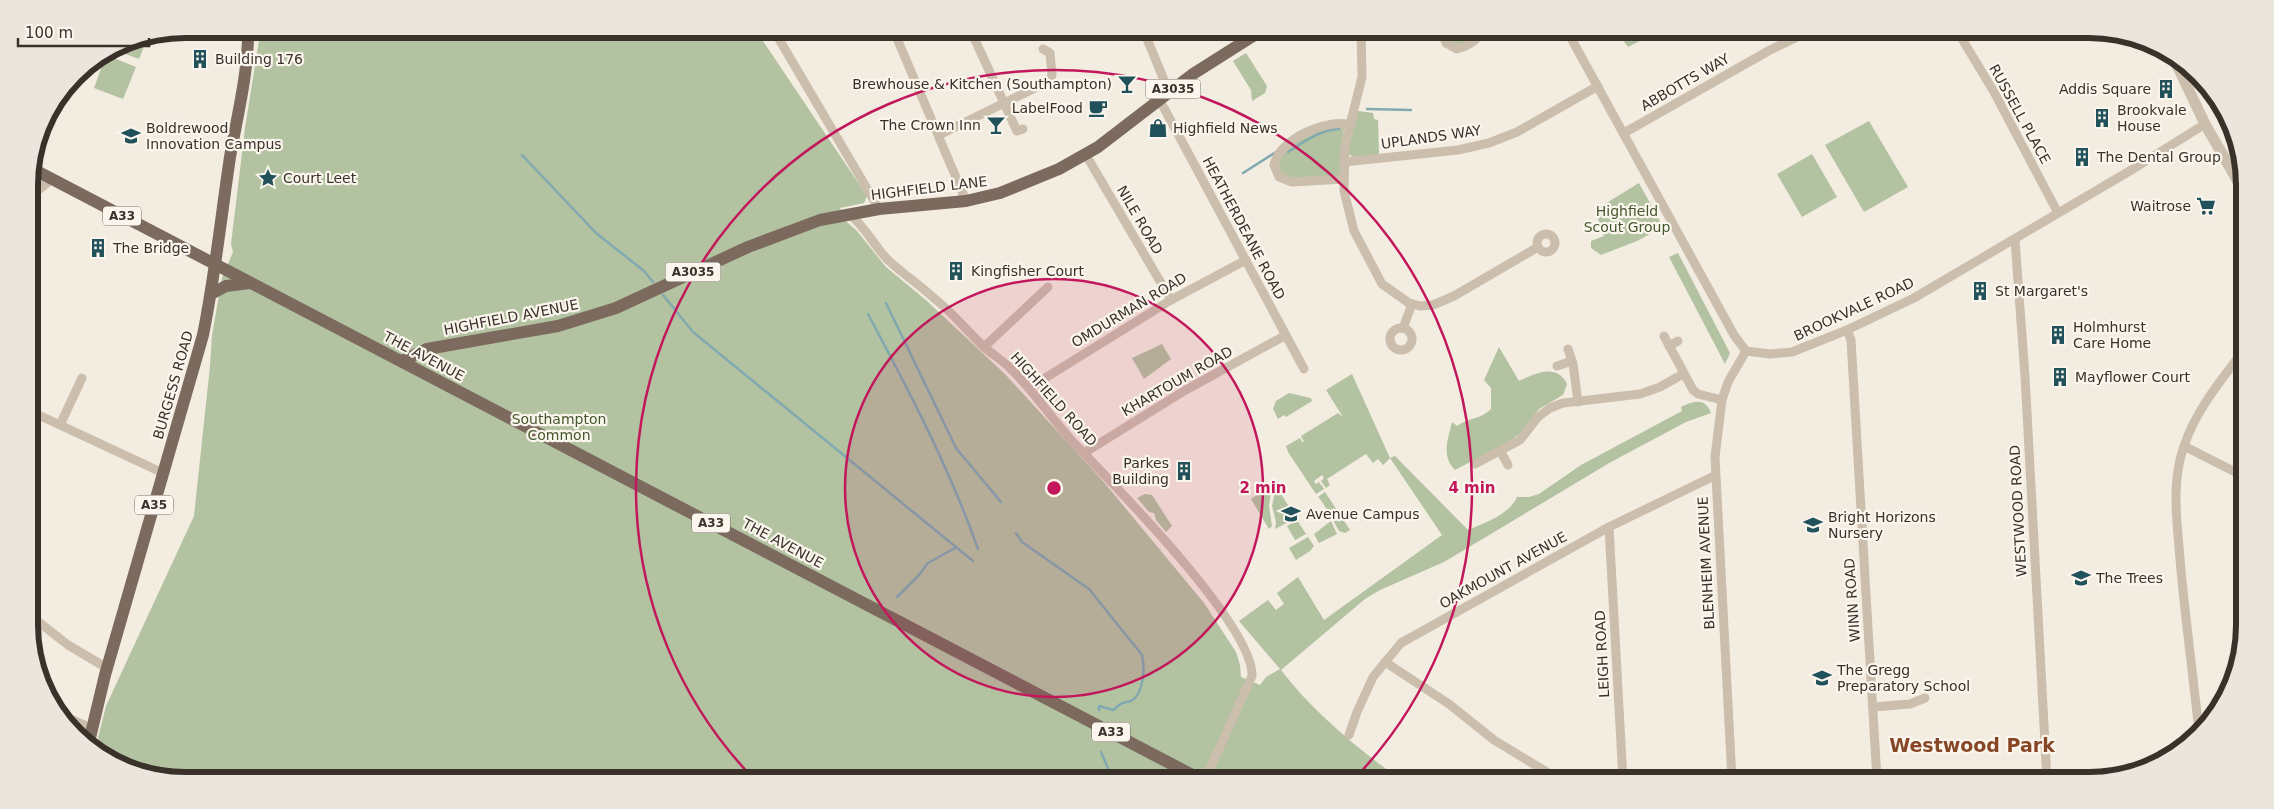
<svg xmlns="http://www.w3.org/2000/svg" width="2274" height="809" font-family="'DejaVu Sans',sans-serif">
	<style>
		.green { fill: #b3c2a1 }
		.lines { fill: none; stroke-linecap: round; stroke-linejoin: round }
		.stream { stroke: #80a9b0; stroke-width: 2.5 }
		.minor { stroke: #cbbeac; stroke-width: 9 }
		.tertiary { stroke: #cbbeac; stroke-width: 11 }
		.primary { stroke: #7b6a5d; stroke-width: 12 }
		.ring { fill: none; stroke: #c2185b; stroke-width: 2.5 }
		.labels { text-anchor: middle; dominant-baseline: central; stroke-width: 4.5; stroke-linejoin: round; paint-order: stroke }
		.shield { fill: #faf6ed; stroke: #746c65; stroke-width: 1 }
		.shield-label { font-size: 12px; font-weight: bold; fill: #3a312b }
		.poi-label { font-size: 14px; fill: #3a312b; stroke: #faf6ed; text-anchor: start }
		.street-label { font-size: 14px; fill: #3a312b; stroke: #faf6ed }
		.park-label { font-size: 14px; fill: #44582f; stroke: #faf6ed }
		.district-label { font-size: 19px; font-weight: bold; fill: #874726; stroke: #faf6ed }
		.rim { fill: none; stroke: #3a312b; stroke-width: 6 }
		.centre { fill: #c2185b; stroke: #faf6ed; stroke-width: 2.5 }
		.ring-label { font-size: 15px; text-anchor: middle; font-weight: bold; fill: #c2185b; stroke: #faf6ed; stroke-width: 4.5; stroke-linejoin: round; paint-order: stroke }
	</style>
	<rect width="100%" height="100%" fill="#f3ece1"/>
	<!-- green -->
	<g class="green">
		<path d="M271,29H755L867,196L864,203L840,208L847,222L857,231L886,267L927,301L1005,374L1103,481L1204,603L1236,652L1240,665L1241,677L1260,685L1266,677L1280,669L1239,621L1268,600L1276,610L1284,604L1277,593L1298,577L1324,620L1442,535L1390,458L1383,465L1378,459L1373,463L1366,454L1327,479L1330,485L1326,488L1321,481L1324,478L1322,475L1314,481L1316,484L1319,482L1324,489L1316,494L1288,452L1286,446L1300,438L1302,442H1304L1301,436L1338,413L1343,417L1326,390L1352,374L1390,458L1395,456L1468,530C1484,523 1509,515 1517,497H1529L1539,494L1581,465L1682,411L1681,407C1693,401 1705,397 1711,413L1686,422L1611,462L1444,562L1380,590L1365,599L1281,670C1314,713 1357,748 1401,780H184L135,772L96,746L106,706L194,516L210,366L212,335L222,278L233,252L231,244L245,128L259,40Z"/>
		<polygon points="1448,29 1478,29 1476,35 1458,46 1449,41"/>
		<polygon points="1633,29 1663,29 1628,47 1621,37"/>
		<polygon points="148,36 139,59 112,49 125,40"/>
		<polygon points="1246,53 1267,86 1265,93 1252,101 1251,90 1233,61"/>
		<polygon points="106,55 136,67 123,99 94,88"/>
		<polygon points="1358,111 1373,113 1374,119 1378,120 1379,154 1355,158 1347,153"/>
		<polygon points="1869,121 1908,187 1864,212 1825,145"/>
		<path d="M1344,127L1340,175L1336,177L1293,179L1283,177C1281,172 1278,167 1279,161C1281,148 1311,132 1323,129C1330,127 1337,128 1344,127Z"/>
		<polygon points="1812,154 1837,197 1802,217 1777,174"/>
		<polygon points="1639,183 1663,227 1637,241 1601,255 1591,248 1591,241 1604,236 1595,210"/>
		<polygon points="1678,253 1730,353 1725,364 1669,257"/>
		<polygon points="1162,344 1171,359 1144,379 1132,358"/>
		<path d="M1499,347L1519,381C1536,373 1557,363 1567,384L1563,395L1539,409L1522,432L1510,441L1455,470C1441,456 1448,439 1452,422L1457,426C1467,418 1482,419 1491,409V388L1484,380Z"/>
		<polygon points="1289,393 1311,398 1312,401 1286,417 1284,415 1278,419 1273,409 1276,401"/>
		<polygon points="1272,485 1269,506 1272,526 1269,529 1251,499"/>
		<polygon points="1276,486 1296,518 1275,529 1276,522 1272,506"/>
		<path d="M1325,492L1350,530L1345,533L1339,531C1335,523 1324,503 1318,497Z"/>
		<polygon points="1145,494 1152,495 1172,526 1166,532 1156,520 1154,513 1149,512 1137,498"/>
		<polygon points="1297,520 1306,534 1295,540 1287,526"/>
		<polygon points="1331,521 1337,534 1319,543 1314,534"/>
		<polygon points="1308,537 1314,546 1310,551 1296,560 1289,548"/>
	</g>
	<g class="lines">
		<!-- stream -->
		<g class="stream">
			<polyline points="1451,41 1455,37"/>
			<polyline points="1367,109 1411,110"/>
			<path d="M1288,152C1304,142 1319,130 1339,129"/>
			<polyline points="522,155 596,233 644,271 653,282"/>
			<polyline points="1243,173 1276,152"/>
			<polyline points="663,295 693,332 973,561"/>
			<polyline points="886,303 956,448 1001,502"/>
			<path d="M868,314C909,391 949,467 978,549"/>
			<path d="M1016,533L1022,542L1089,589L1142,655C1145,668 1144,694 1131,701C1128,702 1125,702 1123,703C1119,704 1116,708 1113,710L1099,706V710"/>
			<polyline points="897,597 919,575 928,563 955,548"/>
			<polyline points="1101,752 1113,780"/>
		</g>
		<!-- minor -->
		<g class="minor">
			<polyline points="773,29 879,209"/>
			<polyline points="893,29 966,201"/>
			<polyline points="970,29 1017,131 1023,129"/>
			<polyline points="1143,29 1166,85 1171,91"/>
			<polyline points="1361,29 1362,77 1345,145 1344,191 1354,231 1382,284 1409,303 1420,306 1433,305 1454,296 1538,247"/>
			<path d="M1444,29L1443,35L1446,43L1457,49C1468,46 1479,40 1481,29"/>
			<polyline points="1566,29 1734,335 1746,351 1770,354 1792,352 1847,330 1914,298 2133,169 2205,124"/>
			<polyline points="1956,29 1994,92 2058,213"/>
			<polyline points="1159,101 1164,108 1304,369"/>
			<polyline points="1624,133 1770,50 1814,29"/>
			<polyline points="939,135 1049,81 1052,75 1050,53 1043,49"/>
			<polyline points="1086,155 1171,300"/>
			<polyline points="1344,162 1458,150 1489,143 1517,132 1598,86"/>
			<path d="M1344,179L1292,182L1279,177L1274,165C1279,139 1327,118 1351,125"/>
			<polyline points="31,196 52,179"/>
			<polyline points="29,205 35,171"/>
			<path d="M849,214C866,227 874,246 888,260C903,274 920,285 935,299C953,313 967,331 984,347C992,354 1002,360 1010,368C1035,392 1053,421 1077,446C1114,485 1254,626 1252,676L1205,780"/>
			<circle cx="1546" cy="243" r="9"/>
			<polyline points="2015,240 2025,376 2047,780"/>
			<polyline points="1403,328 1412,304"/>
			<circle cx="1401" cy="339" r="11"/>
			<polyline points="1847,330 1851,340 1877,780"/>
			<polyline points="1664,336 1693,390 1698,394 1722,400"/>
			<polyline points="1669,346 1678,341"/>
			<polyline points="984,347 1048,287"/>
			<polyline points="1568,349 1573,364 1578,402"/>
			<polyline points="1557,366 1572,361"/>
			<polyline points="1029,388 1171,300 1246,260"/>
			<polyline points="30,411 163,473"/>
			<polyline points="60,425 82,378"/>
			<polyline points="2184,446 2245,477"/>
			<polyline points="1501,452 1508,465"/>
			<polyline points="1084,453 1184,391 1286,335"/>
			<polyline points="1475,464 1520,440 1538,417 1550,408 1563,403 1640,394 1660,387 1683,374"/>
			<polyline points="1609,527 1623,780"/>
			<polyline points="31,616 68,645 107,668"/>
			<polyline points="1385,662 1449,704 1494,740 1560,780"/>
			<polyline points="2235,680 2239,661"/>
			<polyline points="1873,707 1910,704 1925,698"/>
			<polyline points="62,715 91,728"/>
			<path d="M2199,732C2193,674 2185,617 2180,559C2177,520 2171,483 2184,446C2196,410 2221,380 2244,350"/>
			<polyline points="1349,735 1357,712 1373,677 1401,643 1609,527 1714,476"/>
			<polyline points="1732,780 1715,457 1722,400 1728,382 1746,351"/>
		</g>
		<!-- tertiary -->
		<polyline class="tertiary" points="2175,61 2205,124 2244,192"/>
		<!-- primary -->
		<g class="primary">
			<polyline points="31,168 1202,780"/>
			<polyline points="211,294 226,286 250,283"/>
			<polyline points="402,361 427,349 558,326 616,308 748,247 820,220 879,209 966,201 1000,193 1059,169 1098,147 1193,74 1264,29"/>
			<path d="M89,742L105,675L203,335C215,276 221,217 230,157C237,117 249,70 248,29"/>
		</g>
	</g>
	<!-- distance rings -->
	<circle cx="1054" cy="488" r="209" fill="#c2185b" fill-opacity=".12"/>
	<g class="ring">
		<circle cx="1054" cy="488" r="209"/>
		<path d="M753 778A418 418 0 1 1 1355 778"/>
	</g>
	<!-- icons -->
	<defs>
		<g id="building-bare" transform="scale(1.5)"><path d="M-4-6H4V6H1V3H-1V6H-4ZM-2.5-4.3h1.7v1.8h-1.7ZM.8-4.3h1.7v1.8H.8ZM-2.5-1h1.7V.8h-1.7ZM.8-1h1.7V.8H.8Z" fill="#21515b" stroke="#faf6ed" stroke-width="2.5" paint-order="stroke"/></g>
		<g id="bar-bare" transform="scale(1.5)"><path d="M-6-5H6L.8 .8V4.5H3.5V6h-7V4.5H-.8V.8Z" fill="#21515b" stroke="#faf6ed" stroke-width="2.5" paint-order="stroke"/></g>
		<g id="cafe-bare" transform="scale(1.5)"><path d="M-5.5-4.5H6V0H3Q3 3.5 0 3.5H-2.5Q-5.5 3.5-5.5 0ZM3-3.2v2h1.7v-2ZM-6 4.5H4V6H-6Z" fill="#21515b" stroke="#faf6ed" stroke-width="2.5" paint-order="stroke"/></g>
		<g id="shop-bare" transform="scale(1.5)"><path d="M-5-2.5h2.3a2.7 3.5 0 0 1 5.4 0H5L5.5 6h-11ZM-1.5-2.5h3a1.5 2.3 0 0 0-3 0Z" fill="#21515b" stroke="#faf6ed" stroke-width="2.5" paint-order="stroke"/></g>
		<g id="university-bare" transform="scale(1.5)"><path d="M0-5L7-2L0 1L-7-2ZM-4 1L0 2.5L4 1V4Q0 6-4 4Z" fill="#21515b" stroke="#faf6ed" stroke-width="2.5" paint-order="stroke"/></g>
		<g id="sight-bare" transform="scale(1.5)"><path d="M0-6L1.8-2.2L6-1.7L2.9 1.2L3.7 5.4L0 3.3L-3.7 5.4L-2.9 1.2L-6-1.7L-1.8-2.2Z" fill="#21515b" stroke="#faf6ed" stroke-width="2.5" paint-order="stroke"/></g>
		<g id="supermarket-bare" transform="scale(1.5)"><path d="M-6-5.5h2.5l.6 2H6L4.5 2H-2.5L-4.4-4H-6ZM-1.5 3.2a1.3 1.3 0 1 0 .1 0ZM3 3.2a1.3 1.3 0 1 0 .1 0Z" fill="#21515b" stroke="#faf6ed" stroke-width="2.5" paint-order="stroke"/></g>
		<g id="school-bare" transform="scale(1.5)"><path d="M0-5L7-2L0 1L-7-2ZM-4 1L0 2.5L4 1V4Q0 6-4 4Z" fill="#21515b" stroke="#faf6ed" stroke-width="2.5" paint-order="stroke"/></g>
	</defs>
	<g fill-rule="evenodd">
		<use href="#building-bare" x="200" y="59"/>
		<use href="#bar-bare" x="1127" y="84"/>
		<use href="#building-bare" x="2166" y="89"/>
		<use href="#cafe-bare" x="1098" y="108"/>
		<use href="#building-bare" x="2102" y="118"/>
		<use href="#bar-bare" x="996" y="125"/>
		<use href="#shop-bare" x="1158" y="128"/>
		<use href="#university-bare" x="131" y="136"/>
		<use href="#building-bare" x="2082" y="157"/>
		<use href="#sight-bare" x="268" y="178"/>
		<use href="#supermarket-bare" x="2206" y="206"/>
		<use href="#building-bare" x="98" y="248"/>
		<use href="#building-bare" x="956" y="271"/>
		<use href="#building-bare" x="1980" y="291"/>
		<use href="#building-bare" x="2058" y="335"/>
		<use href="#building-bare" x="2060" y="377"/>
		<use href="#building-bare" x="1184" y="471"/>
		<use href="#university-bare" x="1291" y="514"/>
		<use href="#school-bare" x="1813" y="525"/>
		<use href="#school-bare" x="2081" y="578"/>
		<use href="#school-bare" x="1822" y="678"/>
	</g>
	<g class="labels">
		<!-- shield labels -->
		<g class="shield">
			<rect x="1145.5" y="79.5" width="55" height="19" rx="4"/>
			<rect x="103" y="206.5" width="38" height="19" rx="4"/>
			<rect x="665.5" y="262.5" width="55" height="19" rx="4"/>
			<rect x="135" y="495.5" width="38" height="19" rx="4"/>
			<rect x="692" y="513.5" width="38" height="19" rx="4"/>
			<rect x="1092" y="722.5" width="38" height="19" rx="4"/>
		</g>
		<g class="shield-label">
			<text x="1173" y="89">A3035</text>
			<text x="122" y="216">A33</text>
			<text x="693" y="272">A3035</text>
			<text x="154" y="505">A35</text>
			<text x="711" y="523">A33</text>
			<text x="1111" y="732">A33</text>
		</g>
		<!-- poi labels -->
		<g class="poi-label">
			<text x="215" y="59">Building 176</text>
			<text x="1112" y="84" text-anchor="end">Brewhouse &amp; Kitchen (Southampton)</text>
			<text x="2151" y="89" text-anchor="end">Addis Square</text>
			<text x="1083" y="108" text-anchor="end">LabelFood</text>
			<text x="2117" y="110">Brookvale<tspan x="2117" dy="16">House</tspan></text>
			<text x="981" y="125" text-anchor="end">The Crown Inn</text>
			<text x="146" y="128">Boldrewood<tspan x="146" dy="16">Innovation Campus</tspan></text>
			<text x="1173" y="128">Highfield News</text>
			<text x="2097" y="157">The Dental Group</text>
			<text x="283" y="178">Court Leet</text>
			<text x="2191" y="206" text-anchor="end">Waitrose</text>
			<text x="113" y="248">The Bridge</text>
			<text x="971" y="271">Kingfisher Court</text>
			<text x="1995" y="291">St Margaret's</text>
			<text x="2073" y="327">Holmhurst<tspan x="2073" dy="16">Care Home</tspan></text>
			<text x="2075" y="377">Mayflower Court</text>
			<text x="1169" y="463" text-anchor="end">Parkes<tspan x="1169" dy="16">Building</tspan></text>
			<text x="1306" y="514">Avenue Campus</text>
			<text x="1828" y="517">Bright Horizons<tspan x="1828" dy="16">Nursery</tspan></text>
			<text x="2096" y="578">The Trees</text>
			<text x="1837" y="670">The Gregg<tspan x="1837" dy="16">Preparatory School</tspan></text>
		</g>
		<!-- street labels -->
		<g class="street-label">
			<text transform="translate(1685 82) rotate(-30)">ABBOTTS WAY</text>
			<text transform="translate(2020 114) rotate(61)">RUSSELL PLACE</text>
			<text transform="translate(1431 137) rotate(-8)">UPLANDS WAY</text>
			<text transform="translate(929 188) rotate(-7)">HIGHFIELD LANE</text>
			<text transform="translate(1140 220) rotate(60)">NILE ROAD</text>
			<text transform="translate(1244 228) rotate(62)">HEATHERDEANE ROAD</text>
			<text transform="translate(1854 309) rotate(-25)">BROOKVALE ROAD</text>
			<text transform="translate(1129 310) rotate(-31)">OMDURMAN ROAD</text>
			<text transform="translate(511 317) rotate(-11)">HIGHFIELD AVENUE</text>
			<text transform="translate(424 356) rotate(28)">THE AVENUE</text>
			<text transform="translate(1177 381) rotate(-30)">KHARTOUM ROAD</text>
			<text transform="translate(173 385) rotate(-74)">BURGESS ROAD</text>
			<text transform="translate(1054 399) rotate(48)">HIGHFIELD ROAD</text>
			<text transform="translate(2018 511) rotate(-93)">WESTWOOD ROAD</text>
			<text transform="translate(783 543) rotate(28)">THE AVENUE</text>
			<text transform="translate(1706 563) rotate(-93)">BLENHEIM AVENUE</text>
			<text transform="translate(1503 570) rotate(-29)">OAKMOUNT AVENUE</text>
			<text transform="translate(1852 600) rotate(-94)">WINN ROAD</text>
			<text transform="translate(1602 654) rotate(-93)">LEIGH ROAD</text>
		</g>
		<!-- park labels -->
		<g class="park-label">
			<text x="1627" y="211">Highfield<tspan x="1627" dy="16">Scout Group</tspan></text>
			<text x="559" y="419">Southampton<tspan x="559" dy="16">Common</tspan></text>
		</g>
		<!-- district labels -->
		<g class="district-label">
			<text x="1972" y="745">Westwood Park</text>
		</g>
	</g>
	<!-- crop -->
	<path d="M0 0H2274V809H0ZM185 38H2089A147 147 0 0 1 2236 185V625A147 147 0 0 1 2089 772H185A147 147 0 0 1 38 625V185A147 147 0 0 1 185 38Z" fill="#ebe6dd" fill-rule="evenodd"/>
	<path class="rim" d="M185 38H2089A147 147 0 0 1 2236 185V625A147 147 0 0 1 2089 772H185A147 147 0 0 1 38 625V185A147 147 0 0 1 185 38Z"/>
	<circle cx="1054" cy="488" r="8" class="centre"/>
	<g class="ring-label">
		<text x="1263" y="493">2 min</text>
		<text x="1472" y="493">4 min</text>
	</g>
	<!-- scale -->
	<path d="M18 38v8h131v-8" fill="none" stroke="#3a312b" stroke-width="2.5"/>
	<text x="25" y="38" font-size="15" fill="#3a312b" stroke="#faf6ed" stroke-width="4" paint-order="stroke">100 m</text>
</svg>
